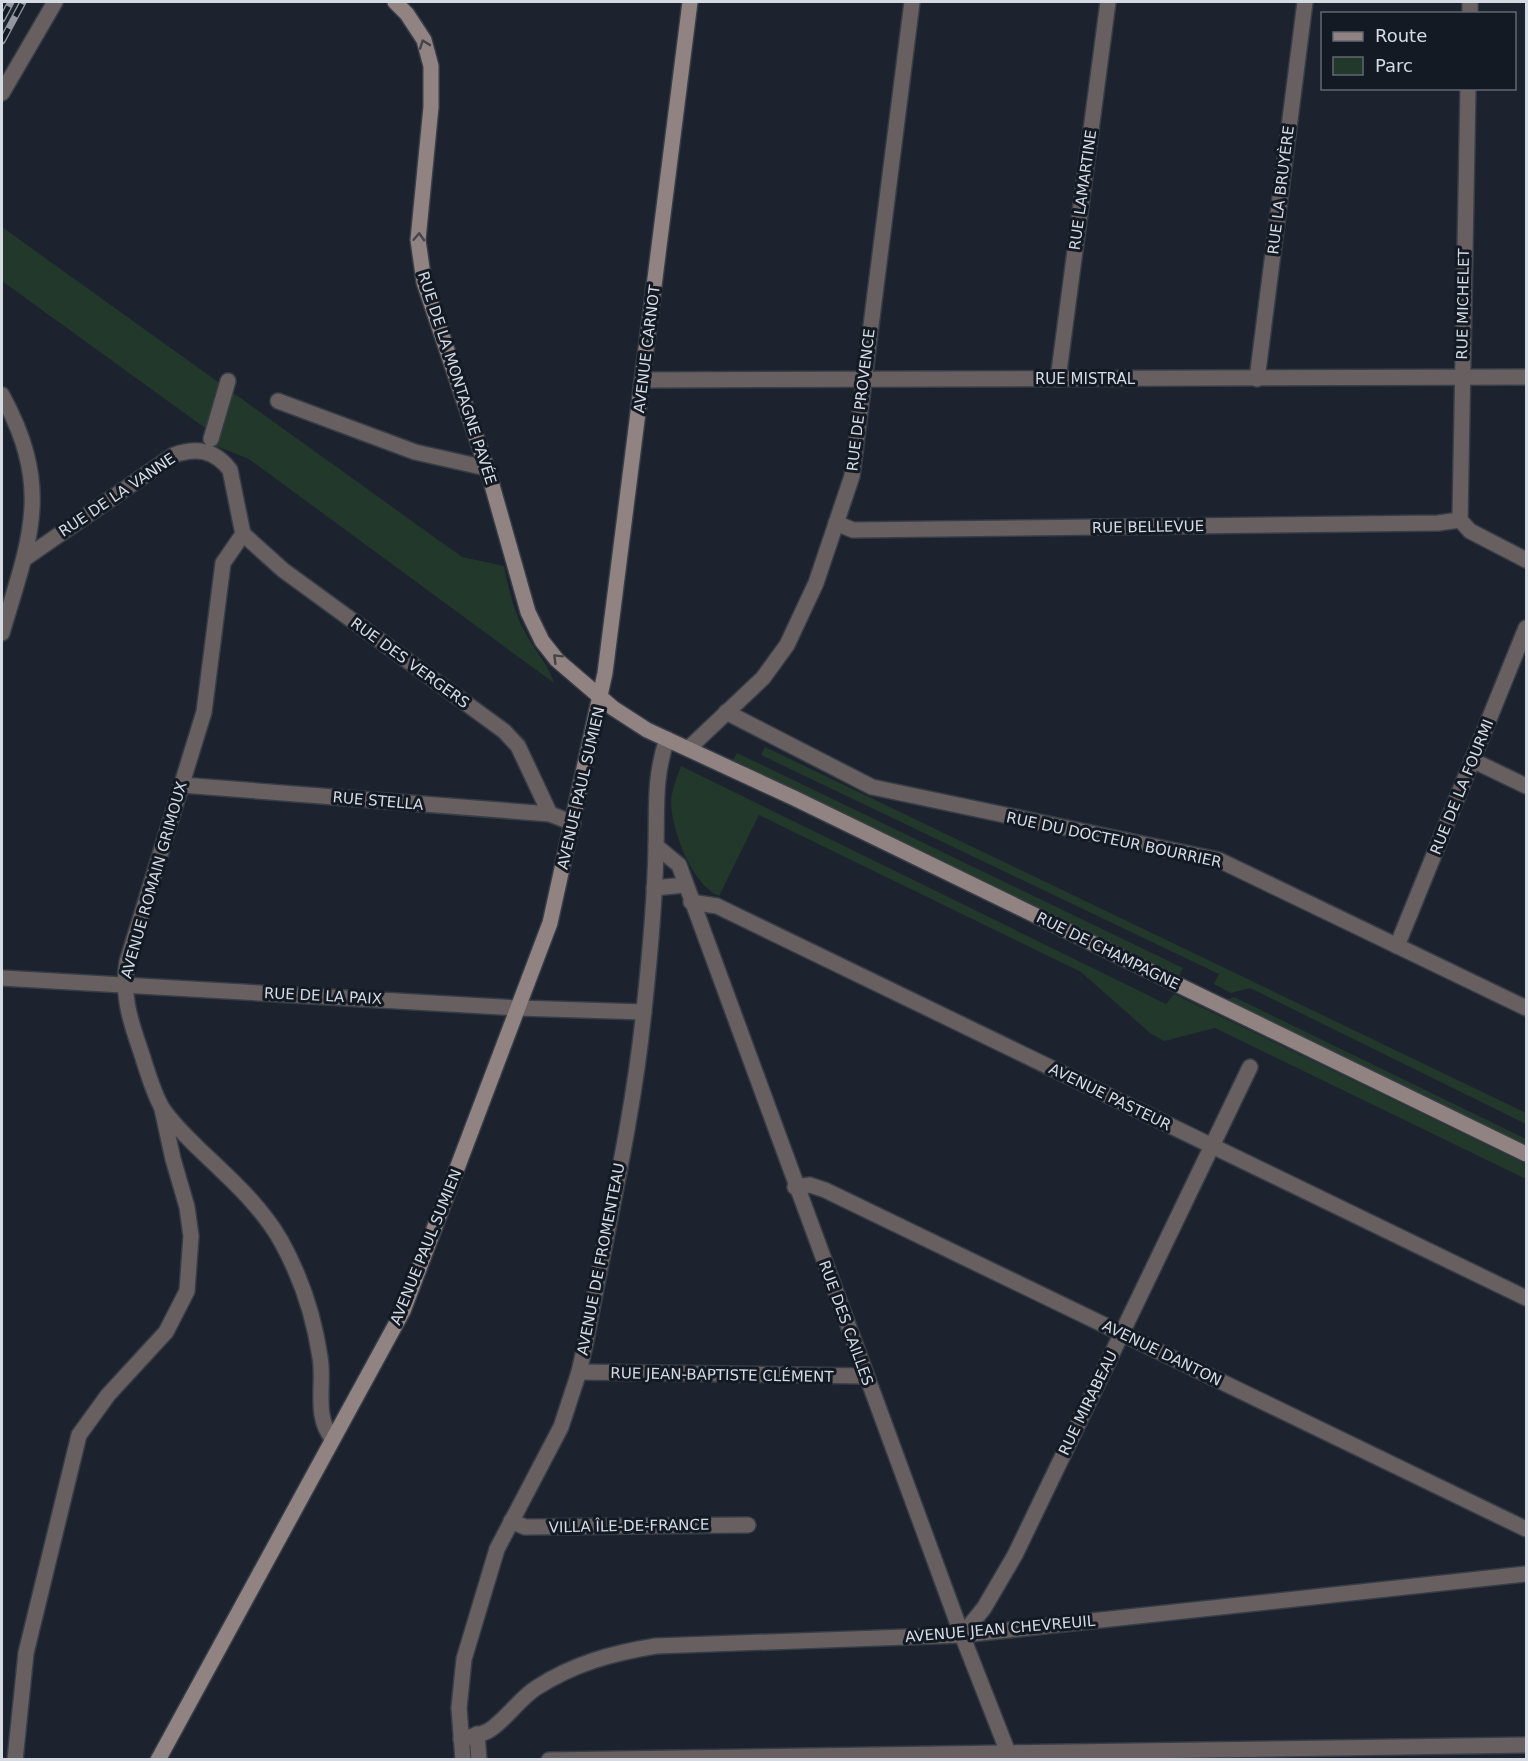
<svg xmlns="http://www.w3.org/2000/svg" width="1528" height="1761" font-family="'DejaVu Sans',sans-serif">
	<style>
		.green { fill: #21382b }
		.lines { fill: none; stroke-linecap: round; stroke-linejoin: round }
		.street-casing { stroke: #373d47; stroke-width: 18 }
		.secondary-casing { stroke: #373d47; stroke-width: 18 }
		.street { stroke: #686060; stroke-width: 15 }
		.secondary { stroke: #908382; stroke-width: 15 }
		.rail-casing { stroke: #9297a0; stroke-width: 7 }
		.rail { stroke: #141a24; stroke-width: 4.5; stroke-dasharray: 14; stroke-linecap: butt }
		.oneway { stroke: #46444a }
		.labels { text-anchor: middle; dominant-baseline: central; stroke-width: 6; stroke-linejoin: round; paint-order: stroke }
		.street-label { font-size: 15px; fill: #d6dae2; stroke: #141a24 }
	</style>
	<rect width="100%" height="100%" fill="#1d232e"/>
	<!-- green -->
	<g class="green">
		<path d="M2,227L462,557L504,566C509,591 514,613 526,634C535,651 549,665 554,683L249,459L211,444L212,433L2,281Z"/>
		<polygon points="765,747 1526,1113 1526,1124 1250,988 1231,993 1214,984 1219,974 761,755"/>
		<polygon points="737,753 1183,968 1178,977 733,760"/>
		<path d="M681,766L1166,1004L1174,994L1526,1164V1179L1215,1028L1164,1041L1150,1033L1081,972L759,815L719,896C692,885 672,831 671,803C671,792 677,777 681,766Z"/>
		<polygon points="1234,997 1526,1139 1526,1145 1227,1000"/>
	</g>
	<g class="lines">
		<!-- street casing -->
		<g class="street-casing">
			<g id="street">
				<polyline points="1470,14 1470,2"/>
				<polyline points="2,93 55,2"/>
				<polyline points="1058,379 1108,2"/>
				<polyline points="1257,379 1305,2"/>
				<polyline points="643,380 1526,377"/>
				<path d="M2,395C53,489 30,538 2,633"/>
				<polyline points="278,401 415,452 486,468"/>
				<polyline points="211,439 228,381"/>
				<polyline points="1460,520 1468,88"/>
				<polyline points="1460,520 1470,531 1526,560"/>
				<polyline points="836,523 853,530 1438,523 1460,520"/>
				<polyline points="243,534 283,570 504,731 518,746 550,814"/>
				<path d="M24,559L174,455C196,447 215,450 230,470L243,534L223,563L204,712L127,962C122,993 129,1017 139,1046C146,1066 151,1087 161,1106C170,1121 184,1134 197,1147C227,1176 260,1204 281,1241C301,1277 314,1317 320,1357C325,1384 313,1417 333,1439"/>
				<polyline points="726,712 872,787 1219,860 1526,1008"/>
				<polyline points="689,748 763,678 787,645 816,583 852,476 912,2"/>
				<polyline points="1472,760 1526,786"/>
				<polyline points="182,785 550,814 573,823"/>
				<polyline points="656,846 679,865 962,1635 1011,1760"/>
				<polyline points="654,888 685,885"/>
				<polyline points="691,902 717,906 1526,1298"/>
				<polyline points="1397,946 1526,628"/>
				<polyline points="2,978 518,1008 644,1012"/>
				<polyline points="795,1187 810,1185 825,1190 1526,1529"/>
				<polyline points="579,1372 865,1376"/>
				<polyline points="511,1521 525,1527 748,1525"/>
				<polyline points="962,1635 984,1608 1015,1555 1250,1067"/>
				<polyline points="477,1734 479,1760"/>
				<path d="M461,1739C470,1737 480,1735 488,1731C504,1722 519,1699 536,1688C573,1664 612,1653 656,1646L962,1635L1526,1574"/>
				<polyline points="15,1760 26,1653 79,1435 108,1395 166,1332 187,1291 191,1236 187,1207 173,1159 162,1109"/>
				<path d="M463,1760L459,1708L464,1659L497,1549L561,1427L579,1372L586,1341C606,1231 633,1121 644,1010C650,955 655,901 656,846C657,807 654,777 667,739"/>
				<polyline points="549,1760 1526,1745"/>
			</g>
		</g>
		<!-- secondary casing -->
		<g class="secondary-casing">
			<g id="secondary">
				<polyline points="395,2 407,14 424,40 431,66 431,107 418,240 424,282 490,478 528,612 542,641 557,660 613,708 647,730 794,798 1526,1154"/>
				<polyline points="158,1760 403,1311 550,923 605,673 690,2"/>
			</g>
		</g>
		<!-- street -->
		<use href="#street" class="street"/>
		<!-- secondary -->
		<use href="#secondary" class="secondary"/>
		<!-- rail casing -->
		<g class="rail-casing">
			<g id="rail">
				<polyline points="2,19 11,2"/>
				<polyline points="2,41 23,2"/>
			</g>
		</g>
		<!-- rail -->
		<use href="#rail" class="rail"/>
	</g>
	<!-- one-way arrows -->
	<defs><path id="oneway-chevron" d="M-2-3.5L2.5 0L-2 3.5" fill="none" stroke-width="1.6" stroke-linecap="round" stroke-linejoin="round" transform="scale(1.5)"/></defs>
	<g class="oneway">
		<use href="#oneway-chevron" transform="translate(424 44) rotate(-110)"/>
		<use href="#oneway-chevron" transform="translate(419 237) rotate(-87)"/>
		<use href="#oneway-chevron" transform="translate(557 658) rotate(-135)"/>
	</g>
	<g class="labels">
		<!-- street labels -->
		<g class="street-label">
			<text transform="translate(1083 190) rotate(-82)">RUE LAMARTINE</text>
			<text transform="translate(1281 190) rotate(-83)">RUE LA BRUYÈRE</text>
			<text transform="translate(1463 304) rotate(-89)">RUE MICHELET</text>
			<text transform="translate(647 349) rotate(-83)">AVENUE CARNOT</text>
			<text transform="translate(457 378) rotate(72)">RUE DE LA MONTAGNE PAVÉE</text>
			<text x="1085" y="379">RUE MISTRAL</text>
			<text transform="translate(861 400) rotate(-83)">RUE DE PROVENCE</text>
			<text transform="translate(117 495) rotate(-34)">RUE DE LA VANNE</text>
			<text transform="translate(1148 527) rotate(-1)">RUE BELLEVUE</text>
			<text transform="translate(410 663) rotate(36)">RUE DES VERGERS</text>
			<text transform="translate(1462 787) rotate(-68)">RUE DE LA FOURMI</text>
			<text transform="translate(581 788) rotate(-77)">AVENUE PAUL SUMIEN</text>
			<text transform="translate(378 801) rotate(5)">RUE STELLA</text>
			<text transform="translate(1114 840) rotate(12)">RUE DU DOCTEUR BOURRIER</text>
			<text transform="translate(154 880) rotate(-74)">AVENUE ROMAIN GRIMOUX</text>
			<text transform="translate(1108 951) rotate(26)">RUE DE CHAMPAGNE</text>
			<text transform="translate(323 996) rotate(3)">RUE DE LA PAIX</text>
			<text transform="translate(1110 1097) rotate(26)">AVENUE PASTEUR</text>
			<text transform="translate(426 1247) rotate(-68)">AVENUE PAUL SUMIEN</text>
			<text transform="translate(601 1259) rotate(-79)">AVENUE DE FROMENTEAU</text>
			<text transform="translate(846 1323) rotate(70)">RUE DES CAILLES</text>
			<text transform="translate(1162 1353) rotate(26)">AVENUE DANTON</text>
			<text transform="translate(722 1375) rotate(1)">RUE JEAN-BAPTISTE CLÉMENT</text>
			<text transform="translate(1088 1403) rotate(-64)">RUE MIRABEAU</text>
			<text transform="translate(629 1526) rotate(-1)">VILLA ÎLE-DE-FRANCE</text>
			<text transform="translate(1000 1629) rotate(-5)">AVENUE JEAN CHEVREUIL</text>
		</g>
	</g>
	<!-- border -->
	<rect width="1528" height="1761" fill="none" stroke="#d6dae2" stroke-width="6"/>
	<!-- legend -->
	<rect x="1321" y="12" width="195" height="78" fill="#141a24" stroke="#626770" stroke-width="1.5"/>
	<rect x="1333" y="32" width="30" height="9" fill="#908382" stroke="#626770" stroke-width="1.5"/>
	<text x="1375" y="42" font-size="18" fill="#d6dae2">Route</text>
	<rect x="1333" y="57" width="30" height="18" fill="#21382b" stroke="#626770" stroke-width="1.5"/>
	<text x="1375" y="72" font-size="18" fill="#d6dae2">Parc</text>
</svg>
